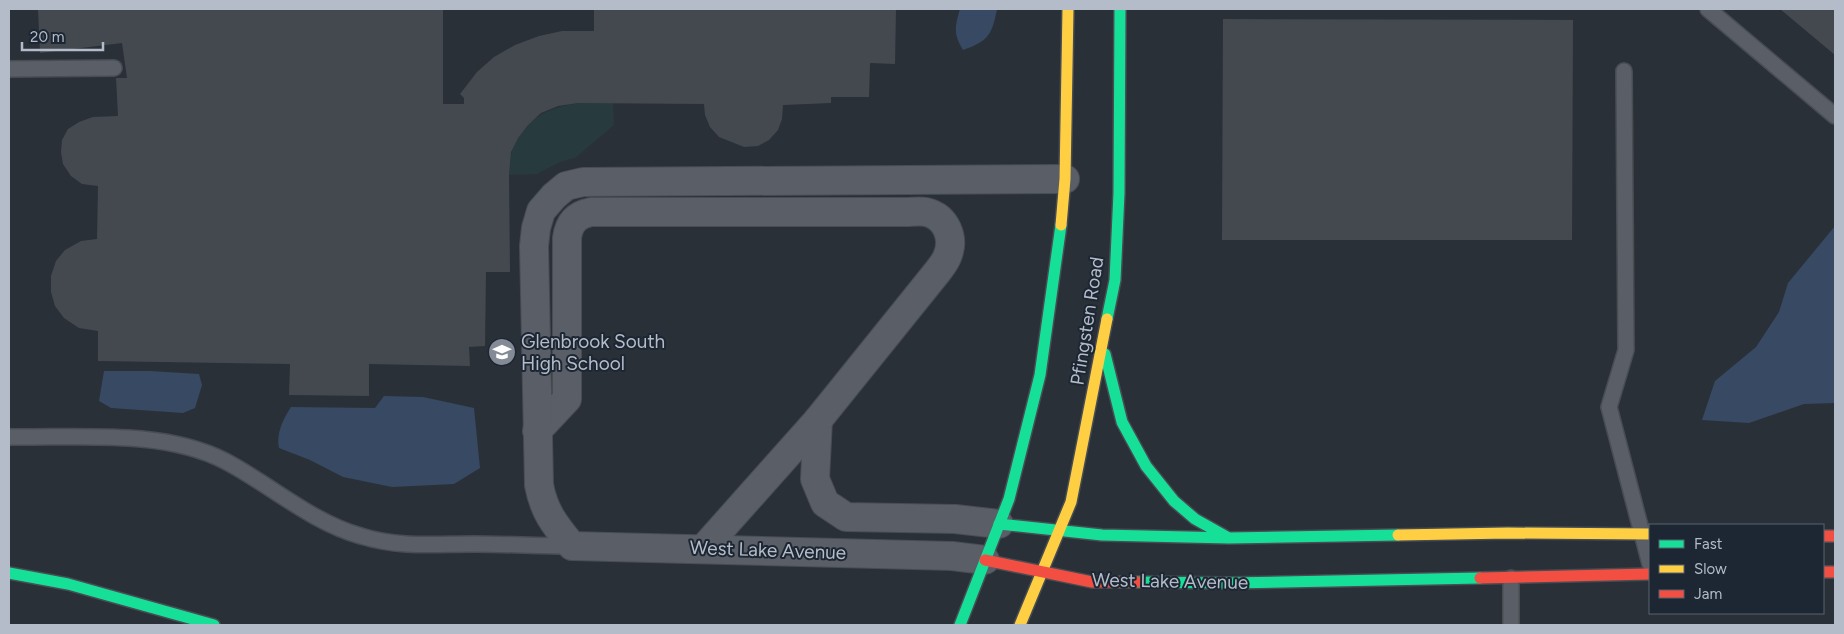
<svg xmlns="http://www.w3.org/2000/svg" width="1844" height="634" font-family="Figtree,sans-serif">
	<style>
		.green { fill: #273a3e }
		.water { fill: #384963 }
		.building { fill: #444950 }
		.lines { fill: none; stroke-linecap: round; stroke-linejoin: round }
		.lane-casing { stroke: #484c53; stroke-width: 18 }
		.street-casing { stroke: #484c53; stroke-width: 30 }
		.fast-casing { stroke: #484c53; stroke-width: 14 }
		.slow-casing { stroke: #484c53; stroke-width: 14 }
		.jam-casing { stroke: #484c53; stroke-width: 14 }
		.lane { stroke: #5a5e66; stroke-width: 15 }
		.street { stroke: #5a5e66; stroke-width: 28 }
		.fast { stroke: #16e098; stroke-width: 11 }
		.slow { stroke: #ffcf43; stroke-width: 11 }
		.jam { stroke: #f24e42; stroke-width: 11 }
		.labels { text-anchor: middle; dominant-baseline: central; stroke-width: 4; stroke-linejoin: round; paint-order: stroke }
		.street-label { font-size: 19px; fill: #b4bcc9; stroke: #1d2633 }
		.poi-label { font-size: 19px; fill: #b4bcc9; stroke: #1d2633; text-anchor: start }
	</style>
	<rect width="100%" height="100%" fill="#2a3038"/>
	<!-- green -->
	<path class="green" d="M578,103H613L614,125L575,158L560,162L537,174L509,175C510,167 510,158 512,151C522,119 548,108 578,103Z"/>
	<!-- water -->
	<g class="water">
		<path d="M960,9H997C992,34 989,41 963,50C953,34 955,26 960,9Z"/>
		<polygon points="1835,226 1835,403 1804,404 1749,423 1702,420 1715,381 1756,347 1779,312 1788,283"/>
		<polygon points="104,371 150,371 199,374 202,385 195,408 183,413 111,408 99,401"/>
		<path d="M384,396L423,397L474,408L480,468L454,484L392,487L343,477L310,460L279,448C276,434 283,419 291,407L375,408Z"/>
	</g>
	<!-- building -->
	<g class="building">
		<polygon points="38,9 443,9 443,104 464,104 464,98 460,94 477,72 494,57 515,45 539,36 562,31 594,31 594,9 896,9 895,64 870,63 869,97 831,97 831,103 783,105 782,119 778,130 769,140 758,146 744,147 719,137 710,127 705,115 704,104 578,103 558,106 541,113 528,125 518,138 511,152 509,175 510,272 486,272 485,346 469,347 470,366 369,364 369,396 289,395 290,364 98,361 98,331 79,328 64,318 55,306 51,292 51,276 56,261 65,250 81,241 97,239 98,186 82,184 71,176 63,164 61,152 62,140 68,129 79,122 93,117 118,116 116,78 127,78 122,43 40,53"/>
		<polygon points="1780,9 1835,9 1835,55"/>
		<polygon points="1223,19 1573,20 1572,240 1222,240"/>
	</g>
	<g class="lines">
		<!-- lane casing -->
		<g class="lane-casing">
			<g id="lane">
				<polyline points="1708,9 1835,116"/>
				<polyline points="9,69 114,68"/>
				<polyline points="1624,71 1626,350 1609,407 1650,564"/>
				<path d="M9,437C77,438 164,429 225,461C271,485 311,522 361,536C400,548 434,544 474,544C506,544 539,546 572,546"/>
				<polyline points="1511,578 1511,625"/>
			</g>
		</g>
		<!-- street casing -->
		<g class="street-casing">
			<g id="street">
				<polyline points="818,420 815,479 825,503 846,517 955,519 999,524"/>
				<path d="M537,431L567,399V238C569,223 576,215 591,212H906C912,212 920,211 926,212C947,217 955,239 947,257C945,262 941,267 938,271L818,420L704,548"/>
				<path d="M985,560L952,556L572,546C555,525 544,512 539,485L534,246L536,228L541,211L554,196L566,186L583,182L1065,179"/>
			</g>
		</g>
		<!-- fast casing -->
		<g class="fast-casing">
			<g id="fast">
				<polyline points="1107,319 1115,280 1119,193 1120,9"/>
				<polyline points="1105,354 1122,422 1146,466 1174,501 1195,519 1227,537"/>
				<polyline points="999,524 1102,535 1229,538 1398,535"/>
				<polyline points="9,573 68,584 214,625"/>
				<polyline points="1137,582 1228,583 1480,578"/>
				<polyline points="960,625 1009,499 1040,375 1061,225"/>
			</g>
		</g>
		<!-- slow casing -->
		<g class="slow-casing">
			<g id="slow">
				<polyline points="1061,225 1065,179 1068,9"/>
				<polyline points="1398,535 1508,533 1650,534"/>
				<polyline points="1020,625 1071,502 1107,319"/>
			</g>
		</g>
		<!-- jam casing -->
		<g class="jam-casing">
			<g id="jam">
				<polyline points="1823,536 1835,536"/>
				<polyline points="985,560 1092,582 1137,582"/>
				<polyline points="1823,572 1835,572"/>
				<polyline points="1480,578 1650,574"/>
			</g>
		</g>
		<!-- lane -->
		<use href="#lane" class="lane"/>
		<!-- street -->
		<use href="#street" class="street"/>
		<!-- fast -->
		<use href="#fast" class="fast"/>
		<!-- slow -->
		<use href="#slow" class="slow"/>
		<!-- jam -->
		<use href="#jam" class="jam"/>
	</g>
	<!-- icons -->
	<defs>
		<g id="school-disc" transform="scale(1.4375)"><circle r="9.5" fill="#848b96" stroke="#1d2633"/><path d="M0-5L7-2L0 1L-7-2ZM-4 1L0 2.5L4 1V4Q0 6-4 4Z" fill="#fff"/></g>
	</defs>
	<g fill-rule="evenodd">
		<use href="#school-disc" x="502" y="352"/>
	</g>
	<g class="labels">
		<!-- street labels -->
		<g class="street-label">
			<text transform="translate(1087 321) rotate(-81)">Pfingsten Road</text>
			<text transform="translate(768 550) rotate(2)">West Lake Avenue</text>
			<text transform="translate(1170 581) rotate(1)">West Lake Avenue</text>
		</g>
		<!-- poi labels -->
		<g class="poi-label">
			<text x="521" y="341">Glenbrook South<tspan x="521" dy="22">High School</tspan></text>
		</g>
	</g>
	<!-- border -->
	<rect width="1844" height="634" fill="none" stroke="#b4bcc9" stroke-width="20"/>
	<!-- legend -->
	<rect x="1649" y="524" width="175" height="90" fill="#1d2633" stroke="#59626f"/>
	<rect x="1659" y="540" width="25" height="8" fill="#16e098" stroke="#59626f"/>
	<text x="1694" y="549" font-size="15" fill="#b4bcc9">Fast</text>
	<rect x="1659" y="565" width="25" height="8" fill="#ffcf43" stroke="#59626f"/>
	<text x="1694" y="574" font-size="15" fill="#b4bcc9">Slow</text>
	<rect x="1659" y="590" width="25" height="8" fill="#f24e42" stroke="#59626f"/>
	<text x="1694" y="599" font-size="15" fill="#b4bcc9">Jam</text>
	<!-- scale -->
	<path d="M22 42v8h81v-8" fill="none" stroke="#b4bcc9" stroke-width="2.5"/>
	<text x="30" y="42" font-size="15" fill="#b4bcc9" stroke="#1d2633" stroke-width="4" paint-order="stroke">20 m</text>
</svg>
